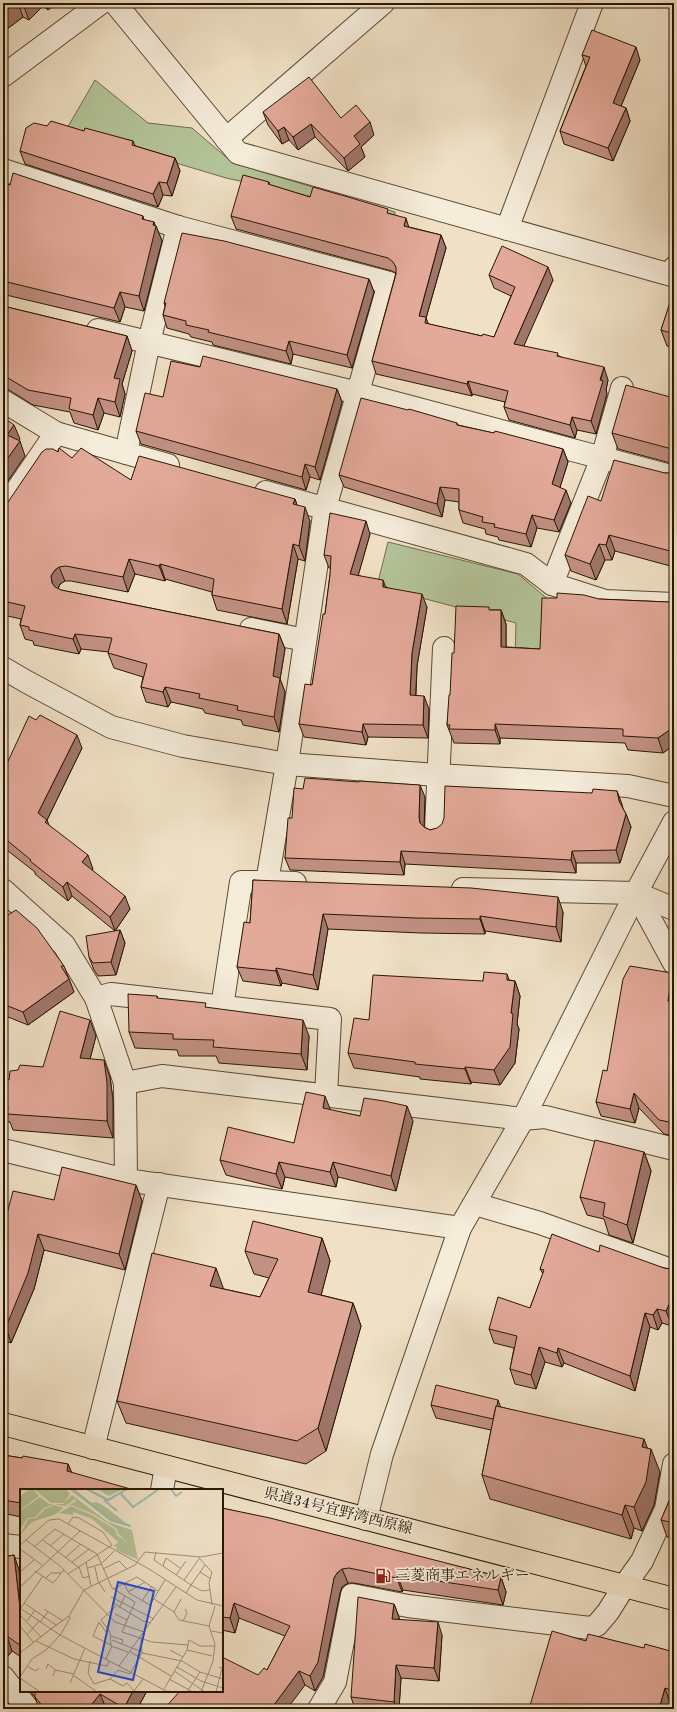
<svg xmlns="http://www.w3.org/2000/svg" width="677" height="1712" font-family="'Old Standard TT','Noto Serif JP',serif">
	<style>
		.green { fill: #b4c499; stroke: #6e6e4c }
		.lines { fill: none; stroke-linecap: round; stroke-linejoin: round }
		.minor-casing { stroke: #5a4a32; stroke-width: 24 }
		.major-casing { stroke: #281700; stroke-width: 24 }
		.minor { stroke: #f5ecda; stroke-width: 22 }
		.major { stroke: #f0e1c6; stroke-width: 22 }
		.wall { fill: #c39184; stroke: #281700 }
		.shaded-wall { fill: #9f766b; stroke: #281700 }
		.building { fill: #e3a999; stroke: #281700 }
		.labels { text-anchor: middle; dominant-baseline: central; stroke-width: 3.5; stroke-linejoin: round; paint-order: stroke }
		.street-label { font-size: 15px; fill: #281700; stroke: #f5ecda }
		.poi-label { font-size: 15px; fill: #281700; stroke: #f5ecda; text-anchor: start }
		.inset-river { fill: none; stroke: #9abeb5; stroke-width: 2 }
		.inset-road { fill: none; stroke: #a09077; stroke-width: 1 }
		.view { fill: #1d4ed8; fill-opacity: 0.15; stroke: #1d4ed8; stroke-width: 2 }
		.inset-edge { fill: none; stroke: #281700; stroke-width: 2 }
	</style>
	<rect width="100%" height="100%" fill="#f0e1c6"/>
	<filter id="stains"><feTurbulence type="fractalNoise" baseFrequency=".005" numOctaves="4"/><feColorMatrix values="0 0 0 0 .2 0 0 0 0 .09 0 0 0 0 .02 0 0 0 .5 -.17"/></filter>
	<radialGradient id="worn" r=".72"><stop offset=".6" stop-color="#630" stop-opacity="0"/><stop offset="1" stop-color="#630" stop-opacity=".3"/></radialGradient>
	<!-- green -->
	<g class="green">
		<polygon points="95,80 148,123 192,128 233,163 395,212 395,215 226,178 66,130"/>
		<polygon points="388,542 518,574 556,606 556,660 515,658 516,623 377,586"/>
	</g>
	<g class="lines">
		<!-- minor casing -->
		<g class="minor-casing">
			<g id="minor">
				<polyline points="115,3 238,153 671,275 674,268"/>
				<polyline points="3,76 101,3"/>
				<polyline points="226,139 383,3"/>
				<polyline points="3,170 178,227 389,283 325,508 287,764 267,882 295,883"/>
				<polyline points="507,229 592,3"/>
				<polyline points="98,330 358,393 674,477"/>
				<polyline points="3,401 56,433 168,465"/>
				<polyline points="126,453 149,342 178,227"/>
				<polyline points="266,492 526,564 552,584 605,601 674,604"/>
				<polyline points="3,510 56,433"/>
				<polyline points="552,584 602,458 622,388"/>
				<polyline points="251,629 305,640"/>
				<polyline points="3,668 27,682 111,727 183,746 287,764 437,775 628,786 674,796"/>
				<polyline points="436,830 444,648"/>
				<polyline points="463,889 636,893 674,909"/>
				<polyline points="3,890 64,945 96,998 125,1083 126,1180 460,1228"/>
				<polyline points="636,893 674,963"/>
				<polyline points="96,998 111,994 330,1019 326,1095"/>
				<polyline points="222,1007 241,882 267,882"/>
				<polyline points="125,1083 162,1076 523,1119 545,1117 674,1149"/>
				<polyline points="3,1150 126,1180"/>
				<polyline points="475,1204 540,1223 674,1271"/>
				<polyline points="93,1448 159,1184"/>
				<polyline points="162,1490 166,1467"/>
				<polyline points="366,1519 382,1454 460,1228 523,1119 636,893 674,822"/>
				<polyline points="3,1545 21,1547"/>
				<polyline points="3,1677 28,1709"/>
				<polyline points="319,1709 335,1682 352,1595 408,1606 590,1628 597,1625 608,1612 625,1585 642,1561 666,1509 674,1464"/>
			</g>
		</g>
		<!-- major casing -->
		<g class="major-casing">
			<polyline id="major" points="3,1424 674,1599"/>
		</g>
		<!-- minor -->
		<use href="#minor" class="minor"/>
		<!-- major -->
		<use href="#major" class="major"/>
	</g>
	<!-- wall -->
	<g class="wall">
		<polygon points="3,3 56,3 48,10 43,6 29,20 23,17 3,32"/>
		<polygon points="657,3 674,3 674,15 672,9"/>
		<polygon points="582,55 640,60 621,106 626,108 630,121 613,161 564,144 560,131 586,66"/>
		<polygon points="263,112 341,118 374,135 361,147 365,157 348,171 315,137 298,150 289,140 282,144 268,125"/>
		<polygon points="47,126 84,131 133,141 135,146 175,158 180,171 172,196 163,195 158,207 25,164 20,151"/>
		<polygon points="269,182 270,185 310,197 390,214 409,227 441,235 446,248 426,318 428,324 482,336 494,337 511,296 494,288 489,275 553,280 523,346 559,356 608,380 606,390 607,394 596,434 577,430 575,438 509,420 504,407 505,402 472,394 472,396 376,374 372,361 396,273 392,271 236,229 231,216"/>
		<polygon points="3,183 143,216 144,220 154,222 155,226 156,226 162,241 144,311 125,307 120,322 6,295 3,295"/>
		<polygon points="369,279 374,292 352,368 293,354 291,364 213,345 212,342 191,337 189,334 167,328 163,315 165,306 164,303"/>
		<polygon points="674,293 674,348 667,346 661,330"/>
		<polygon points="3,306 127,336 132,351 122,384 125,394 120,417 104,413 98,430 74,423 70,412 33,405 9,390 3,389"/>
		<polygon points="200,367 337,389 342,402 320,480 310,477 306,490 141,444 136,431 163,397"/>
		<polygon points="674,398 674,464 618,449 612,433"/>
		<polygon points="457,423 458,425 563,449 568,462 560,487 571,503 559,532 537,528 531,547 499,540 498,537 486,534 485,529 463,523 459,510 459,502 445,500 442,517 344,487 339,475"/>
		<polygon points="58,452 72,458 131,480 295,499 297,505 310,521 305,561 298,559 287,624 217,610 212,595 212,592 165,579 165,581 135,574 128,592 71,581 65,581 60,584 58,589 61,590 279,634 285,649 280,679 285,692 279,732 243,725 241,720 205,713 203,709 171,702 168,707 146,702 141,687 143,677 114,668 108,653 109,652 81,649 79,654 34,645 33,641 25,639 20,625 21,619 3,615 3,506 8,502"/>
		<polygon points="674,472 674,567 615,551 612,560 605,560 596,580 571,571 565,555 601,501 665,473 672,473"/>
		<polygon points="370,534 358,575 386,587 427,607 417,666 416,695 429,709 428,738 368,737 366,745 304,737 299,724 312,685 325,614 330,575 331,568 329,568 324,555"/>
		<polygon points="599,599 668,602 674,601 674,745 663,753 628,750 625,743 500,738 500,744 454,743 447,725 450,695 490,610 501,610 506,624 506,647 540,649"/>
		<polygon points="82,748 47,820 48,824 93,869 92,870 130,909 115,931 72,896 68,901 35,874 35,872 3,847 3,772"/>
		<polygon points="617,791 622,807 626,814 631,827 620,863 576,863 576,873 405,864 404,875 290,870 285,858 292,818 425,797 424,827 430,830 592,793"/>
		<polygon points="253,880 563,912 561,942 485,931 485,934 421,933 328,929 318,990 282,983 281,986 243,981 237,967 250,923"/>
		<polygon points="3,918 64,966 74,992 28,1025 3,1015"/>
		<polygon points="120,930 125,943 116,975 98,976 94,970 89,957"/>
		<polygon points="672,973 674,978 674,1136 664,1134 639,1108 635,1123 601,1116 596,1102 607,1071"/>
		<polygon points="507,974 509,980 515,981 520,996 517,1024 519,1029 515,1063 500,1085 471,1082 471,1084 420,1079 420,1077 354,1068 348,1053 369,1020 483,981"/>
		<polygon points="157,996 158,999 208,1008 309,1036 307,1070 219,1063 216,1056 179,1056 177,1050 135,1048 129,1032"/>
		<polygon points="96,1036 90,1059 110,1077 113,1100 113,1138 13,1130 10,1122 3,1121 3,1078 9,1080 43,1067"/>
		<polygon points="330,1110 360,1116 413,1121 396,1191 338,1177 336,1187 285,1177 282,1189 226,1175 220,1160 294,1143"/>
		<polygon points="644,1152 651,1171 633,1243 609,1235 604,1219 587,1215 580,1197"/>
		<polygon points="136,1185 142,1201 125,1270 44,1250 34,1289 11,1343 3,1340 3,1229 54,1200"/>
		<polygon points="322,1238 330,1261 321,1295 353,1303 361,1326 326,1451 306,1464 126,1423 117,1401 224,1289 260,1297 269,1278 254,1274 245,1251"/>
		<polygon points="599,1252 664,1268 671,1269 674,1267 674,1320 672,1326 662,1323 658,1330 650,1327 635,1391 564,1363 562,1367 545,1362 536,1389 515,1384 510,1369 514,1348 494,1343 489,1329 530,1308 543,1274 540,1269"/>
		<polygon points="431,1405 501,1407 648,1448 660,1472 654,1505 642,1531 634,1528 631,1539 490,1499 482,1475 491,1430 436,1418"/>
		<polygon points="3,1455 22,1458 68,1464 72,1473 21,1490 21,1517 7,1514 4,1532 3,1532"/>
		<polygon points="674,1483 674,1538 667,1537 661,1520 672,1494"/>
		<polygon points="222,1508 501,1577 506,1592 503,1605 403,1590 402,1592 354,1583 348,1583 342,1587 340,1593 323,1677 315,1691 305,1685 258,1675 267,1670 285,1636 239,1618 235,1633 222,1630"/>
		<polygon points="14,1555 19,1570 21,1587 21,1657 12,1651 3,1662 3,1557"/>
		<polygon points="394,1604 399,1617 399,1619 442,1635 439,1681 401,1678 399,1709 355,1709 351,1697"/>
		<polygon points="586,1641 674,1652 674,1709 529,1709"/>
		<polygon points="31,1691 147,1691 137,1709 106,1708 105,1709 39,1709 35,1697 32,1694"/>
	</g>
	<!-- shaded-wall -->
	<g class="shaded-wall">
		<polygon points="14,3 18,3 23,17 3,32 3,11"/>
		<polygon points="24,3 42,3 43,6 29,20 23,4"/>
		<polygon points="45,3 56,3 48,10"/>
		<polygon points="636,47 640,60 617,116 613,103"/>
		<polygon points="626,108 630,121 613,161 608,148"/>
		<polygon points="370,122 374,135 361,147 365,157 348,171 344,158 354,136"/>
		<polygon points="311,124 315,137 298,150 293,137"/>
		<polygon points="284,127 289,140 282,144 278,131"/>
		<polygon points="175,158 180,171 172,196 167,183"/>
		<polygon points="159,182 163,195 158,207 153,194"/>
		<polygon points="406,218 410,231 404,226"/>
		<polygon points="154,222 156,227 156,226 162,241 144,311 139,296"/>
		<polygon points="441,235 446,248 426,318 431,330 419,316"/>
		<polygon points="548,267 553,280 519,357 514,344"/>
		<polygon points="369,279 374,292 352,368 347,355"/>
		<polygon points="120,292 125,307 120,322 114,308"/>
		<polygon points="127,336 132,351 122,384 125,394 120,417 115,402 114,378"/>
		<polygon points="289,341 293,354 291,364 286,351"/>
		<polygon points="604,367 608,380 606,390 607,394 596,434 591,421"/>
		<polygon points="468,381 472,394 472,396 467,384"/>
		<polygon points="337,389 342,402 320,480 315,467"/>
		<polygon points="98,398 104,413 98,430 93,415"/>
		<polygon points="572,417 577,430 575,438 570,425"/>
		<polygon points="14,425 20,439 13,449 7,435"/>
		<polygon points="20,441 25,456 3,488 3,465"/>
		<polygon points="563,449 568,462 557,497 552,484"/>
		<polygon points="305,464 310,477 306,490 302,477"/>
		<polygon points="440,487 445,500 442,517 437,504"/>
		<polygon points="566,490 571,503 559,532 554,520"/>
		<polygon points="295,499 300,514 293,504"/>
		<polygon points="305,507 310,521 305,561 299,546"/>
		<polygon points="532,515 537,528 531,547 526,534"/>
		<polygon points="366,521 370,534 355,587 350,574"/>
		<polygon points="609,535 615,551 612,560 606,545"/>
		<polygon points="293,544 298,559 287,624 282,609"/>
		<polygon points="599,544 605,560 596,580 590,564"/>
		<polygon points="129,559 135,574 128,592 123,577"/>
		<polygon points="160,564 165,579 165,581 159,566"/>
		<polygon points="59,567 65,581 60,584 57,591 52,583 51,576 55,570"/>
		<polygon points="383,580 388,593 383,587"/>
		<polygon points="422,594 427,607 417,666 415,708 410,695 412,653"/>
		<polygon points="501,610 506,624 506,661 501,647"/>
		<polygon points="75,634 81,649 79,654 73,639"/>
		<polygon points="279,634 285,649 280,679 285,692 279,732 274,717 273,676"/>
		<polygon points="165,687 171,702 168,707 163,692"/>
		<polygon points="424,696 429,709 428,738 423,725"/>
		<polygon points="363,724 368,737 366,745 362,732"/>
		<polygon points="495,724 500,738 500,744 495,730"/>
		<polygon points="674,727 674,745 663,753 658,738"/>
		<polygon points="77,735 82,748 47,820 52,833 38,813"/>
		<polygon points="420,785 425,797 424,829 420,823 419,817"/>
		<polygon points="617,791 622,804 624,813 619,801"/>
		<polygon points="626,814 631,827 620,863 616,850"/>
		<polygon points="401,851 405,864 404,875 400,862"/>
		<polygon points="572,851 576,863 576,873 571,860"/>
		<polygon points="88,855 93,869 87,876 82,862"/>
		<polygon points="67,882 72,896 68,901 63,887"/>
		<polygon points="125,896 130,909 115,931 110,917"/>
		<polygon points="558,897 563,912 561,942 556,927"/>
		<polygon points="323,914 328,929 318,990 313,975"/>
		<polygon points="480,916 485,931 485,934 480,919"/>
		<polygon points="120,930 125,943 116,975 111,962"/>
		<polygon points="276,968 282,983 281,986 276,971"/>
		<polygon points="672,973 674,978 674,1009 668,1001"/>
		<polygon points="69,979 74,992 28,1025 23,1012"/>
		<polygon points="515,981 520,996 517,1024 519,1029 515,1063 500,1085 494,1070 511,1013"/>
		<polygon points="90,1020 96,1036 86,1074 80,1058"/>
		<polygon points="303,1020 309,1036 307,1070 301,1054"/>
		<polygon points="104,1060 110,1077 113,1100 113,1138 107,1121"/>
		<polygon points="465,1067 471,1082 471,1084 465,1069"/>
		<polygon points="634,1093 639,1108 635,1123 630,1109"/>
		<polygon points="325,1096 331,1111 323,1108"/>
		<polygon points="407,1106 413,1121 396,1191 391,1176"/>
		<polygon points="644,1152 651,1171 633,1243 627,1225"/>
		<polygon points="279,1162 285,1177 282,1189 276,1174"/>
		<polygon points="333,1162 338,1177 336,1187 330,1172"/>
		<polygon points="136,1185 142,1201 125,1270 119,1254"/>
		<polygon points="38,1234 44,1250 34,1289 11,1343 6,1327"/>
		<polygon points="322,1238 330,1261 316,1315 308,1292"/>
		<polygon points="216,1268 224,1290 210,1286"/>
		<polygon points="672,1298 674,1304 674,1320 672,1326 666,1311"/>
		<polygon points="353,1303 361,1326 326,1451 318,1428"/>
		<polygon points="657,1309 662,1323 658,1330 653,1315"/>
		<polygon points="645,1313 650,1327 635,1391 630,1376"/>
		<polygon points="539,1347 545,1362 536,1389 531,1375"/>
		<polygon points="558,1348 564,1363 562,1367 557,1353"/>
		<polygon points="498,1400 503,1413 493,1419"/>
		<polygon points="644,1439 650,1455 651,1449 660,1472 654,1505 642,1531 634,1507 642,1447"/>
		<polygon points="68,1464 74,1479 67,1471"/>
		<polygon points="3,1503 7,1514 4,1532 3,1529"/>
		<polygon points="625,1505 634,1528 631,1539 622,1515"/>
		<polygon points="14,1555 19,1570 21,1587 21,1617"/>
		<polygon points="342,1569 348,1583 342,1587 340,1593 323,1677 315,1691 310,1676 334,1578 337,1573"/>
		<polygon points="397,1575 403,1590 402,1592 397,1578"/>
		<polygon points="501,1577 506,1592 503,1605 498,1590"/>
		<polygon points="234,1603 239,1618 235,1633 230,1618"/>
		<polygon points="394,1604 399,1617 397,1632 392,1619"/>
		<polygon points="438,1622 442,1635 439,1681 434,1668"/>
		<polygon points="7,1636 12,1651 3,1662 3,1641"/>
		<polygon points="396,1665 401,1678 399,1709 396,1709 394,1702"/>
		<polygon points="299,1671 305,1685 287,1709 271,1709"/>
		<polygon points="665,1688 672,1709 659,1709"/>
		<polygon points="3,1691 7,1703 3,1707"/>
		<polygon points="133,1691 147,1691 137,1709 124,1709 124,1708"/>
		<polygon points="100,1694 106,1708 105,1709 88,1709"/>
	</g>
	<!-- building -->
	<g class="building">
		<polygon points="3,3 14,3 3,11"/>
		<polygon points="592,30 636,47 613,103 626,108 608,148 560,131 590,57 582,55"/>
		<polygon points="309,77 341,118 356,105 370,122 354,136 360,144 344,158 311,124 293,137 284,127 278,131 263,112"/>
		<polygon points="51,121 84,131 85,128 133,141 132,145 175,158 167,183 159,182 153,194 20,151 26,128 34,123 47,126"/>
		<polygon points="13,173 143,216 142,219 154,222 153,225 156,226 139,296 120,292 114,308 3,281 3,183 10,185"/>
		<polygon points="243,175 269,182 268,184 310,197 313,187 348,197 388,209 387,213 406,218 404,226 441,235 419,316 426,317 425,323 482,336 483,334 494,337 515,287 489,275 502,246 548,267 514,344 558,353 557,356 604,367 600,380 603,381 591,421 572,417 570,425 504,407 508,391 468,381 467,384 372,361 396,274 396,267 393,262 388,258 231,216"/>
		<polygon points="182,233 224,241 369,279 347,355 289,341 286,351 208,332 209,330 186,325 186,321 163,315 166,303 164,303"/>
		<polygon points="673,293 674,293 674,334 661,330"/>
		<polygon points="3,306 127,336 114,378 120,379 115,402 98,398 93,415 69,409 71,398 28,390 3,375"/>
		<polygon points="203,356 337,389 315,467 305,464 302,477 136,431 145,393 163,397 171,361 200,367"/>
		<polygon points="626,385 674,398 674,451 672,449 612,433"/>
		<polygon points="361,398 408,410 409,409 457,423 457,425 494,433 495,431 563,449 552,484 566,490 554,520 532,515 526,534 494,527 495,524 482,522 483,517 459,510 459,489 440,487 437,504 339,475"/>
		<polygon points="3,417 14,425 7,435 20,441 3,465"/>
		<polygon points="59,448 72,458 81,448 131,480 139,456 295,499 293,504 305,507 299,546 293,544 282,609 212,595 214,579 160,564 159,566 129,559 123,577 66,566 59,567 55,570 51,576 52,583 55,587 61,590 279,634 273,676 280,678 274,717 237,710 238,706 199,698 200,694 165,687 163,692 141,687 147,664 108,653 112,638 75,634 73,639 29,630 29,627 20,625 25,606 3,601 3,506 8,502 42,452 46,449 53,449 58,452"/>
		<polygon points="614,460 665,473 672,473 674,472 674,552 609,535 606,545 599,544 590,564 565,555 588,496 601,501"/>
		<polygon points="330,513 366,521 350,574 383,580 383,587 422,594 412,653 410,695 424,696 423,725 363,724 362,732 299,724 305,684 312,685 323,614 325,614 330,575 331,556 324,555"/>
		<polygon points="557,593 584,595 599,599 668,602 674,601 674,727 658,738 623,736 623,729 495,724 495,730 449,729 450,725 447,725 449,695 450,695 452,653 454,653 456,606 489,607 489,610 501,610 501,647 540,649 542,598 557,598"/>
		<polygon points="40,715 77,735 38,813 47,820 45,822 88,855 82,862 125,896 110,917 67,882 63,887 30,861 31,860 3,837 3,772 29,716 36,720"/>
		<polygon points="305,778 359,782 359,781 420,785 419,817 420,823 424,827 430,830 437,828 442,824 444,818 445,786 592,793 593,789 617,791 619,801 626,814 616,850 572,851 571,860 401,851 400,862 285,858 288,818 292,818 294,788 303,789"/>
		<polygon points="253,880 471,888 558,897 556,927 480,916 480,919 416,918 323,914 313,975 276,968 276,971 237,967 244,922 250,923"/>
		<polygon points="16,910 37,928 64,966 61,966 69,979 23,1012 3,1004 3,918"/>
		<polygon points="120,930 111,962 93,963 89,957 86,936"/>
		<polygon points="630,966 672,973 668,1001 674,1003 674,1123 659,1120 634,1093 630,1109 596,1102 603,1070 607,1071 623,979"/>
		<polygon points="484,972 507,974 507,980 515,981 511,1013 513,1014 510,1047 494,1070 465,1067 465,1069 415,1064 415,1062 348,1053 354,1018 369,1020 373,975 483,981"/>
		<polygon points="128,994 157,996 157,998 206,1003 205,1007 303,1020 301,1054 213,1047 214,1040 173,1039 173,1034 129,1032"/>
		<polygon points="60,1011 90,1020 80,1058 104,1060 107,1083 107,1121 7,1114 8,1106 3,1105 3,1078 9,1080 10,1071 18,1070 20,1065 43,1067"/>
		<polygon points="306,1092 325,1096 323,1108 360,1116 364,1098 384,1101 407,1106 391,1176 333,1162 330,1172 279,1162 276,1174 220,1160 228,1127 294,1143"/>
		<polygon points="595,1140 644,1152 627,1225 603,1216 605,1203 580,1197"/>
		<polygon points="62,1167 136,1185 119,1254 38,1234 28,1273 6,1327 3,1326 3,1229 13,1191 54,1200"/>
		<polygon points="253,1221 322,1238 308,1292 353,1303 318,1428 297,1441 117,1401 152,1253 216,1268 210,1286 260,1297 278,1259 245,1251"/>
		<polygon points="552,1234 599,1252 600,1245 664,1268 671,1269 674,1267 674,1298 672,1298 666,1311 657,1309 653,1315 645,1313 630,1376 558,1348 557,1353 539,1347 531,1375 510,1369 517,1336 489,1329 498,1297 530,1308 544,1270 540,1269"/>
		<polygon points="674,1238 674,1245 672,1244"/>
		<polygon points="436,1385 498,1400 497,1406 496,1406 493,1419 431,1405"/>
		<polygon points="496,1406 644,1439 642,1447 651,1449 646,1482 634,1507 625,1505 622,1515 482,1475"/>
		<polygon points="3,1455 22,1458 23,1456 68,1464 67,1471 134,1490 21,1490 21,1503 3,1500"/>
		<polygon points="674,1483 674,1523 661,1520 672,1494"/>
		<polygon points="222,1508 270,1518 501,1577 498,1590 397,1575 397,1578 349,1568 342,1569 337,1573 334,1578 318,1662 310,1676 299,1671 271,1709 164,1709 180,1691 222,1691 222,1657 258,1675 264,1668 267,1670 290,1626 234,1603 230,1618 222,1617"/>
		<polygon points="14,1555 21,1617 21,1646 7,1636 3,1641 3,1557"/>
		<polygon points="358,1597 394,1604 392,1619 438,1622 434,1668 396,1665 394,1702 351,1697"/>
		<polygon points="552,1631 586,1641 588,1634 644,1648 645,1644 674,1652 674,1691 665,1688 659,1709 529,1709"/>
		<polygon points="34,1691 133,1691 124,1708 100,1694 88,1709 45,1709 35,1697 35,1692"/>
		<polygon points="337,1705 342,1709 334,1709"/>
	</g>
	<!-- icons -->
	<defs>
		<g id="fuel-bare" transform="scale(1.2)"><path d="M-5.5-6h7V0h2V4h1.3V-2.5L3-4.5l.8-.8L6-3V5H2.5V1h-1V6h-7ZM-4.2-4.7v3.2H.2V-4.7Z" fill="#8f2418" stroke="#f5ecda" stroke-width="2.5" paint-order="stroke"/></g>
	</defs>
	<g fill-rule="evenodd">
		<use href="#fuel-bare" x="383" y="1576"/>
	</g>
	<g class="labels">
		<!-- street labels -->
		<g class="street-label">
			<text transform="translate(338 1512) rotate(14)">県道34号宜野湾西原線</text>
		</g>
		<!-- poi labels -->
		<g class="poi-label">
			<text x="395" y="1576">三菱商事エネルギー</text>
		</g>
	</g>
	<!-- overview -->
	<g transform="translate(20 1489)">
		<rect width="203" height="203" fill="#f0e1c6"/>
		<path d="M9,0H13L19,7L0,21V7ZM14,0H46L50,5L44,14H31ZM49,0H56L57,4L71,14L77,13L87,19L111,38L90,32ZM77,0H103L89,7ZM52,6L88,33L112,41L118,71L96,61L97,58L93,57L98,53L72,30L53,23V26L39,24L51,17L72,26L96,41L97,46L108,54L98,45L97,40L73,25L51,16L44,19L56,12L55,10L45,17L34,15L24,19L15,28L7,29L0,41V22L20,8L29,15H43ZM34,16L43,19L36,25L12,33L0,46L8,30L16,29L25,20Z" fill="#b4c499"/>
		<path class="inset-river" d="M67,0L88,11L107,0M151,0L156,7L162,3M55,2L91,31L111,37M101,5L113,18L139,0M84,11L97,22"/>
		<path class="inset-road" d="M48,35L53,28L59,29L83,43L92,56L48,85M6,51L40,77L95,133L124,143M23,51L58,78M0,56L29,31L39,30L129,80L177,111L203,117M30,57L44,45M14,58L35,40L77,65L92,99L115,113L102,143L132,153L168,156M0,60L22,76M136,63L134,71L171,96L185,76M46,68L61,55M178,68L192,83L189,94L192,116M52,73L69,60M66,73L71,97M143,77L146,69L160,79M59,78L63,89L70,87M75,78L78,92L85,103M68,79L81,75L94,62M83,80L99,72L107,80M15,82L33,94L44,81M0,83L14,71M180,83L191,90M156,86L166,72M26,89L31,84H41M164,91L179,70M104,95L109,104L130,116L145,91M0,98L60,42M93,100L117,88L138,102M108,103L125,93M166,104L171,96L182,102L190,101M91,108L134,130M134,110L154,123L159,131L189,137M122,112L132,97M92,113L123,132L131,134M4,114L36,136M96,117L81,131L90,143L91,157L108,163M0,119L40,146L148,203M99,119L105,107M0,120L23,87M24,120L43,132M154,123L161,110M95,125L107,131M0,126L21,148M7,132L15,121M163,132L167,124L165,120M20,133L28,123M79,133L73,147L91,156M79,133L86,143M0,137L14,154M31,140L49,127L64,101L115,76L125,63L181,68L203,64M191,142L203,144M7,146L19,132M91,147L103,151L102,154M92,151L122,163M16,152L54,170L87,177L89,172M150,161L163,168M167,161L169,151L180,157H195M109,162L151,187M0,164L31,140M122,164L162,172L180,183L203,190M86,170L92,157M70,172L68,184L74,195L90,190L98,181L110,185L122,164L121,148M99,177L156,98M8,178L16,182L19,179M157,178L181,192L203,199M26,180L28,175L35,181M154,182L185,203M53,186L77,203M33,187L35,181L54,185M0,188L12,170L26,161L41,145L50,129L49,127M0,189L20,203M90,190L103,197L107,194L115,203M149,190L173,203M50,194L65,159M144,200L167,161L192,167M114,202L123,190M167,203L180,183M181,203L193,172L195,155L189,137L195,117M196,203L202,179L199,178"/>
		<path class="view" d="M98,93L134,102L113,191L78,183Z"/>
		<rect width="203" height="203" class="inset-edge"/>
	</g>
	<!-- margin -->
	<rect width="677" height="1712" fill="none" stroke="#f0e1c6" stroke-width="16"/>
	<rect x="4" y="4" width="669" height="1704" fill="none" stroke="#281700" stroke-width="2"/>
	<rect x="8" y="8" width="661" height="1696" fill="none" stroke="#281700"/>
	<rect width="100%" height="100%" filter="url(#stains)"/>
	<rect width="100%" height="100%" fill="url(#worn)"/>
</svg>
